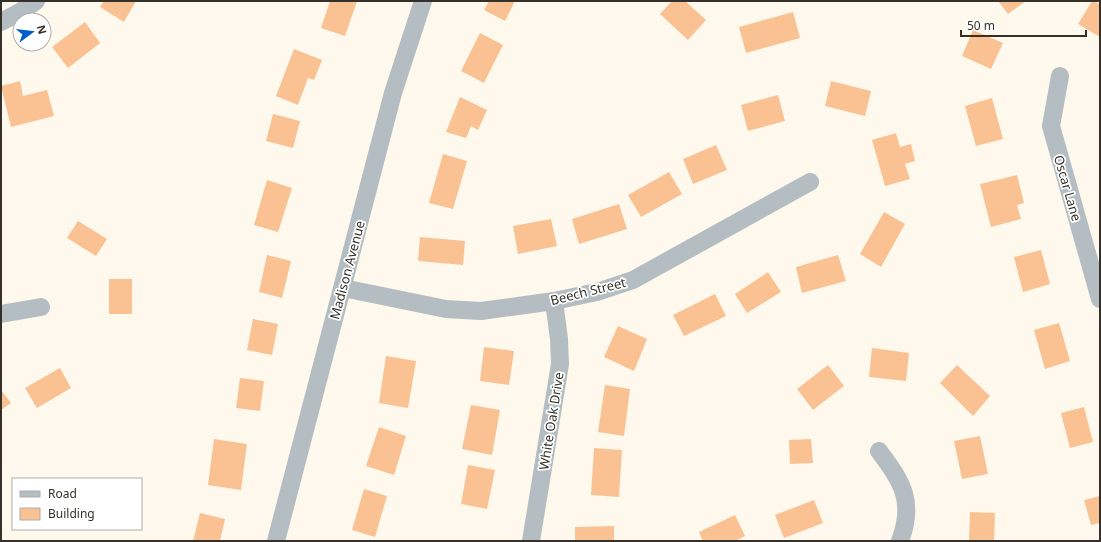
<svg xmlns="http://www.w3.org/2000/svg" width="1101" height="542" font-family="'Noto Sans',sans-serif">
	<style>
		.building { fill: #fac292 }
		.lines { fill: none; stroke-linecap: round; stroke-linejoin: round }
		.minor { stroke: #b4bdc1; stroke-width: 18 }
		.labels { text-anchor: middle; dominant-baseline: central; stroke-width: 3.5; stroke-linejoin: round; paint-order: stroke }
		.street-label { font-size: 13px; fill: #35312a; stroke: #fff }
	</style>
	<rect width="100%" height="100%" fill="#fef8ed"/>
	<!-- building -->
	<g class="building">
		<polygon points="104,1 136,1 124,22 100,7"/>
		<polygon points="330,1 357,1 345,36 321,28"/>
		<polygon points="489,1 515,1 505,21 484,10"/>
		<polygon points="672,1 685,1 706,20 688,40 660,14"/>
		<polygon points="998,1 1026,1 1008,14"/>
		<polygon points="1092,1 1100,4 1100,37 1078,24"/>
		<polygon points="793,12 800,38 746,53 739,27"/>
		<polygon points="85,22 100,43 68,68 52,47"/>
		<polygon points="973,30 1003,43 991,69 962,56"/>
		<polygon points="480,33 503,45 484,83 461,71"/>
		<polygon points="294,49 322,60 314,80 308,78 298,105 276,96"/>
		<polygon points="20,81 23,96 47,90 54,116 11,127 1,86"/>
		<polygon points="831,81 871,91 865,116 825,106"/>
		<polygon points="778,95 785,121 748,131 741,105"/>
		<polygon points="460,97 487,110 478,130 471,126 466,138 446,132"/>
		<polygon points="992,98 1003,139 976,146 965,106"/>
		<polygon points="273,114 300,121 293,148 266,141"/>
		<polygon points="896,133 900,147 911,144 915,161 905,164 910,179 885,186 872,140"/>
		<polygon points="716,145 727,170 693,184 683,159"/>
		<polygon points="443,154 467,161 453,209 429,203"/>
		<polygon points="669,172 682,194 641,217 628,195"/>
		<polygon points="1017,175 1024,203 1017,205 1021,219 991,227 980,184"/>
		<polygon points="267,180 292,188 278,232 254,225"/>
		<polygon points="619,204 627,229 579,244 572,219"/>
		<polygon points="884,212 905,224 881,267 860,254"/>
		<polygon points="551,219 557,246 518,254 513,226"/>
		<polygon points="78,221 107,239 96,256 67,238"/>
		<polygon points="420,237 465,241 463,265 418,261"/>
		<polygon points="1041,250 1050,284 1023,292 1014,257"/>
		<polygon points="267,255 291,261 282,298 259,292"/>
		<polygon points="838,255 846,281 802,293 796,267"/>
		<polygon points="768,272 781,292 747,313 735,294"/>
		<rect x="109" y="279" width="23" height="35"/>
		<polygon points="715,294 726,316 684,336 673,315"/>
		<polygon points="253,319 278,324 272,355 247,350"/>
		<polygon points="1059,323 1070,361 1045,369 1034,330"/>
		<polygon points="618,326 647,339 634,371 604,357"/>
		<polygon points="484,347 514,351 509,385 480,381"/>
		<polygon points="872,348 909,353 906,381 869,377"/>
		<polygon points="386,356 416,361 408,408 379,403"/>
		<polygon points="828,365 844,386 813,410 797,389"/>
		<polygon points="957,365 990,396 973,416 940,383"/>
		<polygon points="60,368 71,388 37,408 25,388"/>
		<polygon points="240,378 264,381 260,411 236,408"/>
		<polygon points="605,385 630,389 624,436 598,432"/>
		<polygon points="1,390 11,403 1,410"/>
		<polygon points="471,405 500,410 492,455 462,449"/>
		<polygon points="1084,407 1093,442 1070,448 1061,413"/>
		<polygon points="379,427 406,436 394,475 366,466"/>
		<polygon points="980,436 988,474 962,479 954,441"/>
		<polygon points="214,439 247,444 241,490 208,485"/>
		<polygon points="811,439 813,463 790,464 789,440"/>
		<polygon points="594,448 622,450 619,497 591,495"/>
		<polygon points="468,465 495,470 487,509 461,504"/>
		<polygon points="364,489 387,496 375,537 352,530"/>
		<polygon points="1100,496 1100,523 1091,525 1084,500"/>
		<polygon points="814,500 823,523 784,538 775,515"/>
		<polygon points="970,512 995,513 994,541 969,541"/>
		<polygon points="200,513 225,519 220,541 193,541"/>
		<polygon points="735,515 745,536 735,541 703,541 699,532"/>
		<polygon points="614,526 614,541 575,541 575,527"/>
	</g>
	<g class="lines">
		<!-- minor -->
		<g class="minor">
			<polyline points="1,22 20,12 36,1"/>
			<polyline points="1060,76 1051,126 1100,299"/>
			<polyline points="343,288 446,309 481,311 554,301 597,292 633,280 810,182"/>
			<polyline points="1,314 41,307"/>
			<path d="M879,451C902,482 915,501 900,541"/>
			<polyline points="276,541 393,93 423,1"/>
			<polyline points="531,541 560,364 559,339 554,301"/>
		</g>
	</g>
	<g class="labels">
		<!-- street labels -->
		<g class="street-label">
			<text transform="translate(1068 188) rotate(74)">Oscar Lane</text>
			<text transform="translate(347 270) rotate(-75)">Madison Avenue</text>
			<text transform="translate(588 291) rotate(-14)">Beech Street</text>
			<text transform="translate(551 421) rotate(-81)">White Oak Drive</text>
		</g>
	</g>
	<!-- border -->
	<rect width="1101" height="542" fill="none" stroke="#35312a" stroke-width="4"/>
	<!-- legend -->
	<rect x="12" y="478" width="130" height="52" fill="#ffffff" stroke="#aeadaa"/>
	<rect x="20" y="491" width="20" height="6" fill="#b4bdc1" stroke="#aeadaa"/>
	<text x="48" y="498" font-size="12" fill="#35312a">Road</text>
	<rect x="20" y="508" width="20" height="12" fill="#fac292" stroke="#aeadaa"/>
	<text x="48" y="518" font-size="12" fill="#35312a">Building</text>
	<!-- north arrow -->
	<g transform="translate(32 32) rotate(75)"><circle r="19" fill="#ffffff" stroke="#aeadaa"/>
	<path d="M0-3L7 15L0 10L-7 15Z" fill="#005ec7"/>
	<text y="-6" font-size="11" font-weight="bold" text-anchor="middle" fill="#35312a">N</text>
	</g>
	<!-- scale -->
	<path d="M961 30v6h125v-6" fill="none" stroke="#35312a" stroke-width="2"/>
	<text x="967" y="30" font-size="12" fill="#35312a" stroke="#ffffff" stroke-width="3" paint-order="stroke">50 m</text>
</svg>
